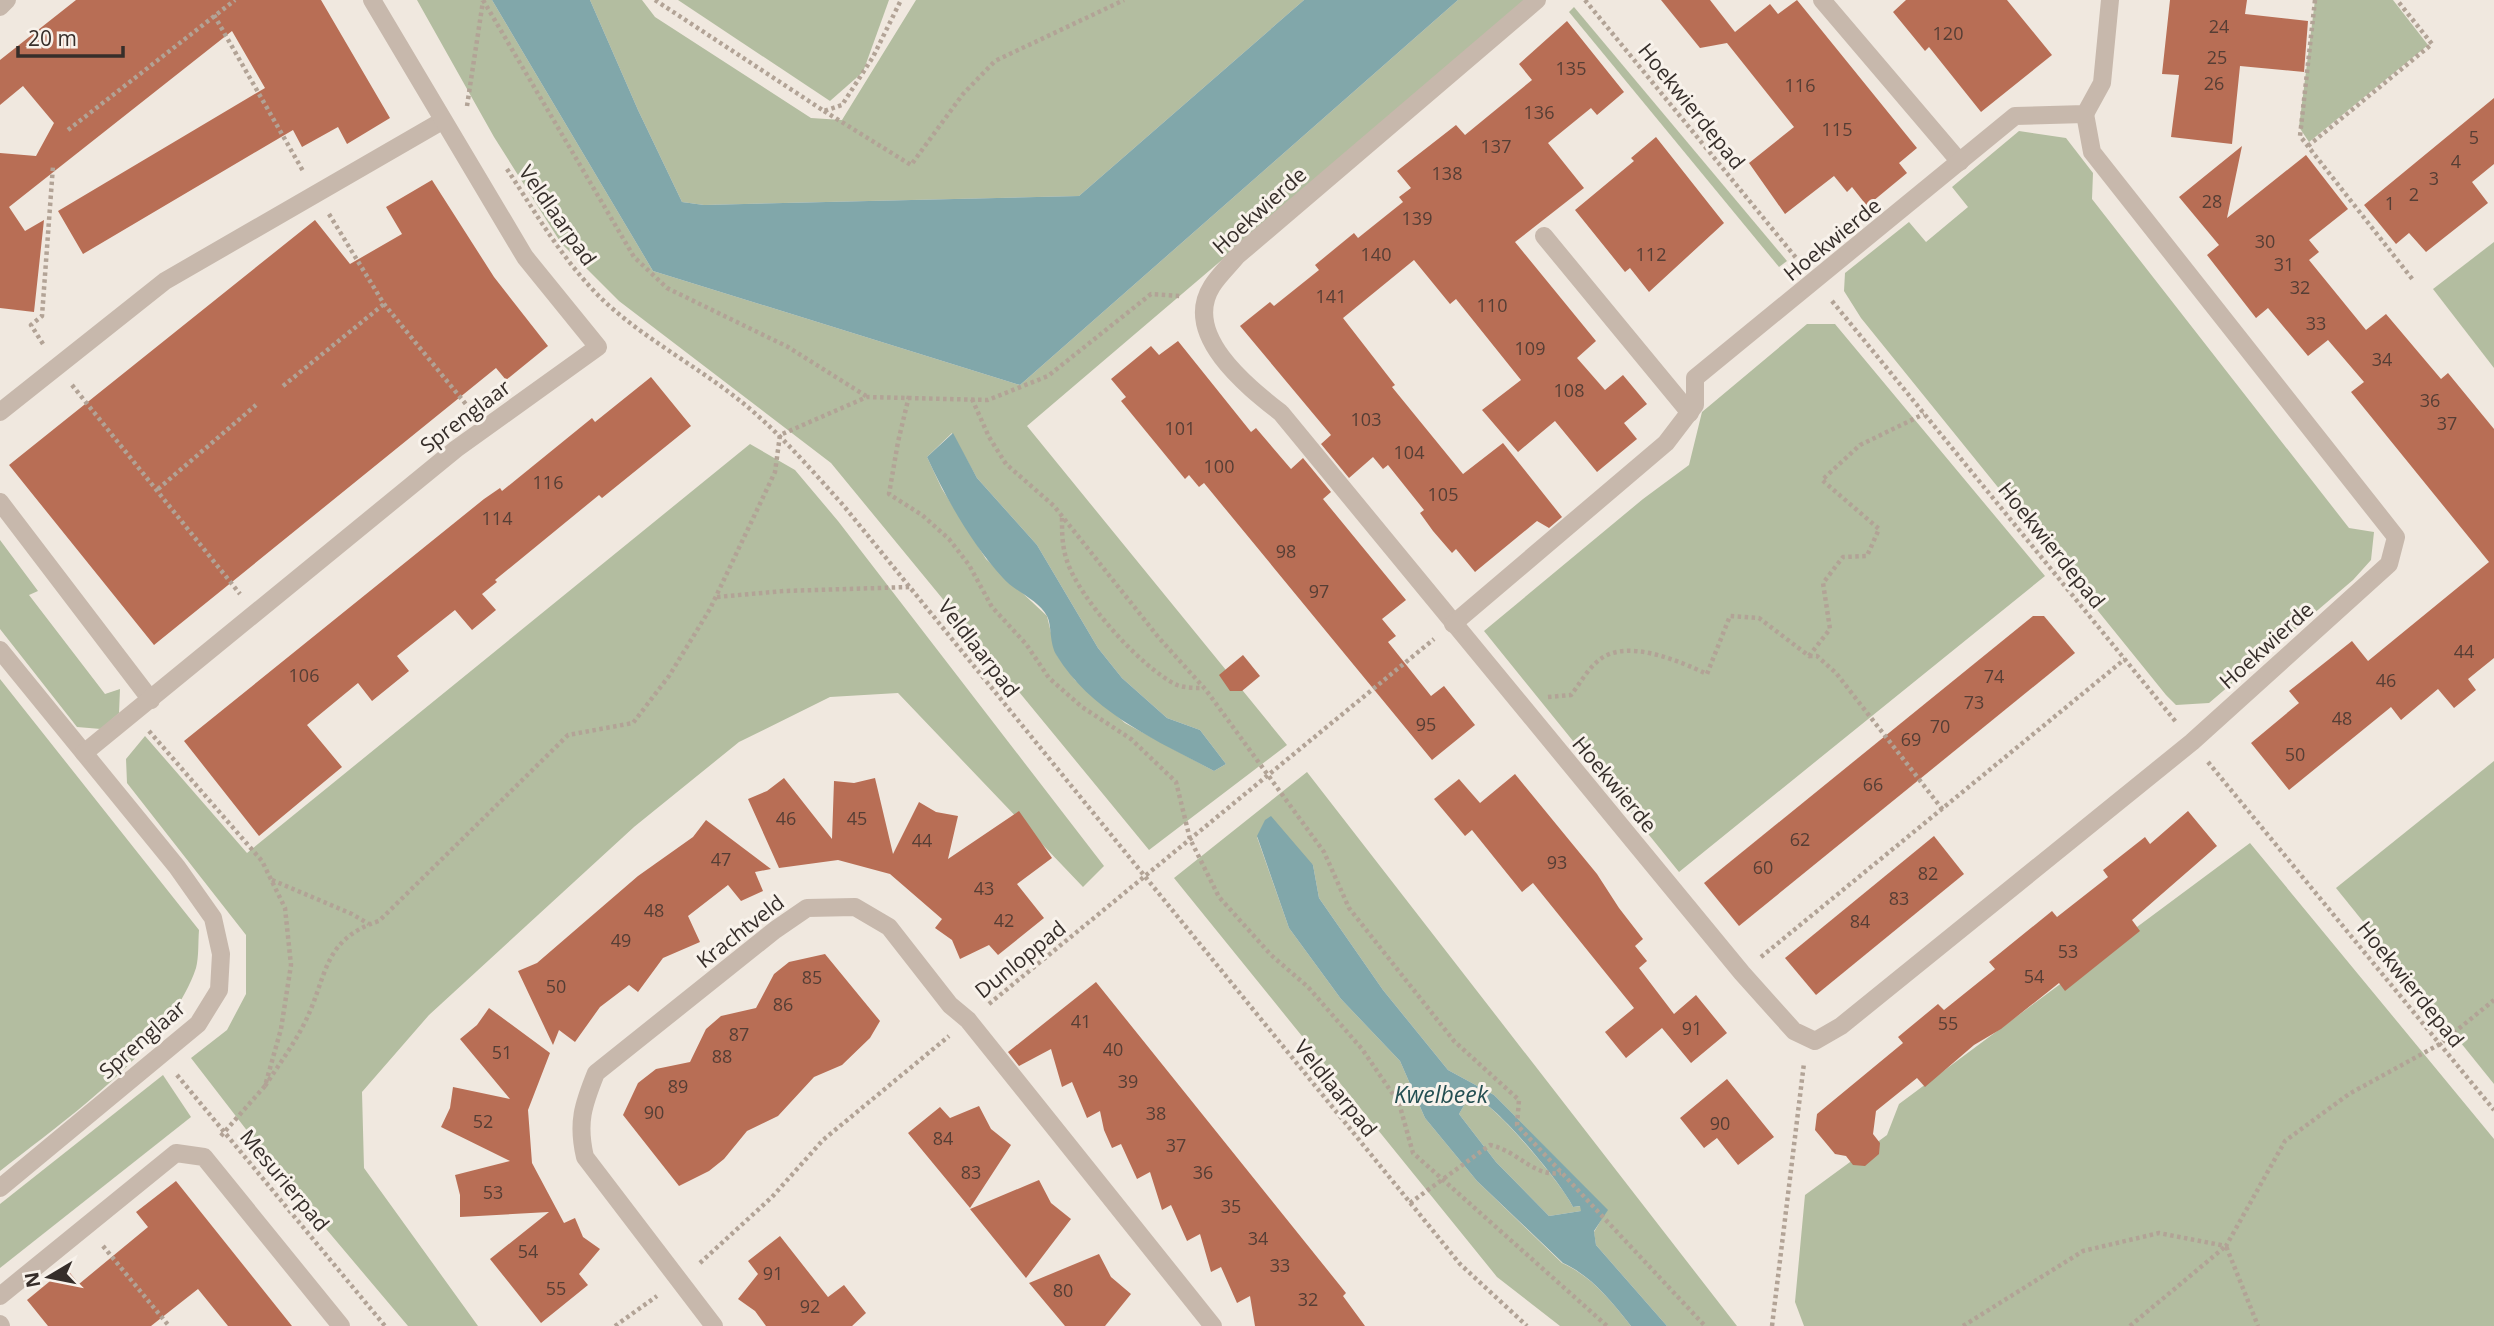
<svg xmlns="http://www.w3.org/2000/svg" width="2494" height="1326" font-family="'Open Sans',sans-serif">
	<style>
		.green { fill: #b3bda0; fill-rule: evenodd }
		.water { fill: #81a7aa; fill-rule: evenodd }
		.building { fill: #b86e55 }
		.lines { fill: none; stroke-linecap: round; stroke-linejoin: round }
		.path { stroke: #b2a396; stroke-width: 4.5; stroke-dasharray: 3.5 3.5; stroke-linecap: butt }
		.minor { stroke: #c7b8ac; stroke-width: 18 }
		.labels { text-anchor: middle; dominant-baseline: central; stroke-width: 6; stroke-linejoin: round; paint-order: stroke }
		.number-label { font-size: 18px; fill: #563e35 }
		.street-label { font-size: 21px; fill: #362e2a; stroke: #f8f2eb }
		.water-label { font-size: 23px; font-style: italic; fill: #244f52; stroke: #f8f2eb }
	</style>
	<rect width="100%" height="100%" fill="#f0e8df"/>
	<!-- green -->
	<g class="green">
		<path d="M417,0H492L653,271L1020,385L1458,0H1527L1027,426L1287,745L1149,850L831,463L619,301L561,243L494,137ZM952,433L977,478L1037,545L1098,648L1122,678L1167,718L1200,730L1226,764L1214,771L1125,723L1075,680L1056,654L1047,616L986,559L942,489L927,457Z"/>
		<polygon points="590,0 642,0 655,17 811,118 842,120 916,0 1304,0 1079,196 704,205 682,202 638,110"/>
		<polygon points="678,0 889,0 863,72 830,101"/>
		<polygon points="2315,0 2393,0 2428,45 2309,142 2299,127"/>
		<polygon points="1574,7 1787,261 1779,267 1569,12"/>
		<polygon points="2019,131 2066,138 2093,173 2092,199 2349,528 2374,532 2371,560 2353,580 2209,703 2176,705 2166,695 1861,318 1844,291 1845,273 1909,222 1926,242 1968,207 1952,187"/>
		<polygon points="2494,242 2494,368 2433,289"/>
		<polygon points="1807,324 1835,324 2045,576 1679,872 1484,631 1643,499 1689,465 1702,412"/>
		<polygon points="750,444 795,470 838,521 1104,866 1083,887 898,693 830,697 739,742 634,827 429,1015 362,1092 364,1168 478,1326 408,1326 289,1185 191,1058 227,1030 246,994 246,935 127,783 126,759 145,736 247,853"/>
		<polygon points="0,540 38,591 29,595 105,694 120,689 119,713 101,729 77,727 0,629"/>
		<path d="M0,679L199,930C198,942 199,957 196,968C169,1048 65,1120 0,1171Z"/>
		<polygon points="2494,761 2494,1084 2336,888"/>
		<path d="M1307,772L1737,1326H1667L1596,1245L1594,1232L1607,1210L1494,1095L1448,1070L1383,990L1319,898L1313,865L1257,837L1289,928L1341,999L1400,1061L1425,1118L1477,1181L1562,1263C1593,1277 1611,1301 1631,1326H1560L1497,1277L1174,878Z"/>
		<polygon points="2250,843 2494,1139 2494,1326 1804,1326 1795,1302 1805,1195 1887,1135 1899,1104"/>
		<polygon points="163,1075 191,1117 0,1268 0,1204"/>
		<path d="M1469,1097C1473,1099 1480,1100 1484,1103C1504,1116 1563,1185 1573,1207L1581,1206V1211L1549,1216L1496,1162L1459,1114Z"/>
	</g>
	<!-- water -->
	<g class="water">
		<polygon points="492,0 590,0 638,110 682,202 704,205 1079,196 1304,0 1458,0 1020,385 653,271"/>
		<path d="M953,433L977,478L1037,545L1098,648L1122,678L1167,718L1200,730L1226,764L1214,771C1158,741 1092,713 1057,656C1049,644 1052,625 1047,616C1039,600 1014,591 1003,578C971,543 947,500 927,457Z"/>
		<path d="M1271,816L1313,865L1319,898L1383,990L1448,1070L1494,1095L1608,1210L1594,1231L1596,1245L1667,1326H1631C1611,1301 1593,1277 1563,1263L1477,1181L1425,1118L1400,1061L1341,999L1289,928L1257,836L1265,820ZM1469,1097C1474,1099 1480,1100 1484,1103C1505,1116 1563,1185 1573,1207L1580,1206L1581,1211L1549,1216L1496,1162L1459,1114Z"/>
	</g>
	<!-- building -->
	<g class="building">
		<polygon points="76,0 321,0 390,118 347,144 338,127 302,147 293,130 83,254 58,211 265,88 232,31 9,207 25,231 44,220 34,312 0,308 0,153 36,156 54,123 23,86 0,105 0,60"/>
		<polygon points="1661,0 1710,0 1735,32 1770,4 1778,14 1797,0 1917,148 1899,163 1907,173 1867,206 1852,187 1847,192 1834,176 1785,214 1749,163 1794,127 1727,43 1700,48"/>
		<polygon points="1906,0 2007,0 2052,55 1981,112 1929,47 1925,51 1893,12"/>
		<polygon points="2170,0 2247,0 2245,14 2308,21 2304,72 2240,66 2232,144 2171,137 2179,75 2162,74"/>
		<polygon points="1567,21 1624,92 1597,115 1591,108 1548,143 1584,188 1515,242 1596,341 1577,358 1605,390 1623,375 1647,404 1624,423 1637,439 1597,472 1555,421 1518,452 1482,410 1521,380 1456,299 1450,304 1414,260 1343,318 1395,385 1392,387 1463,474 1503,443 1562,517 1549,528 1537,521 1475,572 1456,549 1452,553 1433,531 1420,513 1424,510 1388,465 1383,469 1373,457 1349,478 1321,444 1331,435 1240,326 1270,302 1274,306 1319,270 1315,265 1354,233 1358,238 1403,202 1399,197 1411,188 1397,171 1456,125 1465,135 1532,80 1519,64"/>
		<polygon points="2494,98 2494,164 2472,182 2488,203 2426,252 2409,233 2396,244 2364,205"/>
		<polygon points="1656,137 1724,223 1649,292 1630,268 1625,272 1575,210 1634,161 1631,158"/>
		<polygon points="2242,146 2227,218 2306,155 2348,209 2309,240 2319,252 2309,260 2366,330 2386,314 2441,379 2448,373 2494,429 2494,658 2468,679 2476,690 2454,708 2438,689 2401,720 2391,707 2289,790 2251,743 2299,703 2289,691 2352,641 2368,661 2489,562 2351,392 2364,382 2328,340 2308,356 2268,308 2256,318 2207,255 2219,245 2179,197"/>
		<polygon points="432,180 494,277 548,346 506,380 496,368 154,645 9,465 315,220 350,264 402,234 386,207"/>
		<polygon points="1178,341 1251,432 1256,428 1291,469 1303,458 1331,492 1323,499 1406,600 1382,619 1396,636 1388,642 1431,696 1444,686 1475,725 1432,760 1204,483 1199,487 1189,475 1185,479 1121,401 1126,397 1111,379 1151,346 1159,355"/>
		<polygon points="651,377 691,426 602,498 599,495 495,580 497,582 482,594 496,610 472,630 455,610 397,656 409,671 372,701 358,683 307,725 342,767 259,836 184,741 484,499 500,488 502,491 592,418 595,422"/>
		<polygon points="2033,616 2044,616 2075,653 1739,926 1704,883"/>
		<polygon points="1243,655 1260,676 1242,691 1230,691 1219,675"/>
		<polygon points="1515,774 1597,874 1619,908 1643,939 1635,946 1647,961 1639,968 1674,1014 1696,995 1727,1033 1691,1063 1662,1028 1626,1058 1605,1032 1634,1008 1533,883 1522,892 1472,830 1465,836 1434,799 1459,779 1480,803"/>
		<polygon points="784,778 832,839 834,781 854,783 875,778 893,854 919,802 936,812 958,816 948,859 1019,811 1052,858 1017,884 1044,918 998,955 989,945 960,959 952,940 935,928 942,919 890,874 838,860 779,868 748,799 767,791"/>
		<polygon points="2188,811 2217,846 2132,920 2140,931 2065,991 2059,983 2001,1029 1974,1045 1925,1087 1917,1078 1876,1111 1873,1134 1880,1143 1879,1154 1865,1166 1853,1165 1846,1156 1835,1154 1815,1130 1817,1114 1903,1043 1898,1037 1938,1004 1944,1010 1995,969 1989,962 2052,911 2057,917 2108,877 2103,870 2145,837 2150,844"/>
		<polygon points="706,820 771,869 755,872 763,891 741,901 728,885 688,916 700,942 663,958 638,992 629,985 600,1007 575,1042 559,1030 553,1045 518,971 537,963 638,876 693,837"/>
		<polygon points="1934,836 1964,874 1816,995 1785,958"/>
		<polygon points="825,954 880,1021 870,1038 842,1065 814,1077 778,1116 747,1131 724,1159 709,1171 679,1186 623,1115 638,1083 656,1069 690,1062 706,1029 721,1016 756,1008 774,974 789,962"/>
		<polygon points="1096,982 1346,1293 1343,1296 1365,1326 1255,1326 1250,1296 1237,1303 1221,1267 1211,1272 1200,1234 1187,1241 1171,1205 1162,1210 1150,1172 1137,1179 1121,1144 1112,1148 1104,1130 1100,1111 1087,1118 1072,1082 1062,1087 1051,1049 1019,1066 1008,1052"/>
		<polygon points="489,1008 550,1053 528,1110 532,1163 564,1223 575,1218 583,1237 600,1249 579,1274 588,1285 541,1323 490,1259 549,1212 460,1217 460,1195 455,1175 510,1161 441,1127 450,1108 453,1087 510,1099 460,1039 477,1025"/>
		<polygon points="1727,1079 1774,1137 1738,1165 1717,1138 1704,1148 1680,1118"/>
		<polygon points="979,1106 991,1129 1011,1145 970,1208 908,1133 940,1107 950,1118"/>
		<polygon points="1039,1180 1051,1203 1071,1219 1026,1278 970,1209"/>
		<polygon points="176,1181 292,1326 228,1326 198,1289 151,1326 48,1326 27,1300 66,1268 79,1284 148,1227 136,1212"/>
		<polygon points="780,1236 828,1297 844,1285 866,1313 852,1326 766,1326 755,1311 738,1299 758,1274 748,1261"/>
		<polygon points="1099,1254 1111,1277 1131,1294 1105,1326 1065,1326 1029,1283"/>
	</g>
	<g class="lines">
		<!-- path -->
		<g class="path">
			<polyline points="483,0 634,257 667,288 788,347 866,396"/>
			<polyline points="655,0 824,111 842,105 873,57 901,0"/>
			<polyline points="1585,0 1797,259"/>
			<polyline points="2315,0 2300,136 2413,280"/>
			<polyline points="214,15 303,171"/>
			<polyline points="467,106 483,1"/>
			<polyline points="824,111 911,165 963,94 995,61 1124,0"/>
			<polyline points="68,130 235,0"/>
			<polyline points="2308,146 2432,44 2397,0"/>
			<path d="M507,169C537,215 565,264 605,302C643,337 689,362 730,393C773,425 807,465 843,505L1460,1264L1527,1326"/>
			<polyline points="329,214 384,304 469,408"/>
			<polyline points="1832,301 2176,722"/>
			<polyline points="43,344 31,325 42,316 53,166"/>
			<polyline points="72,385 240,594"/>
			<polyline points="283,386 384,304"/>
			<polyline points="909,396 898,442 889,494 922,515 949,539 969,565 992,607 1026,644 1049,678 1082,707 1131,739 1176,782 1190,839 1219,897 1271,955 1308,987 1362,1049 1399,1103 1413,1153 1607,1326"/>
			<polyline points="972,399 989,437 1006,464 1054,506 1159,638 1206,690 1324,852 1349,908 1454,1041 1519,1100 1517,1125 1705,1326"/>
			<polyline points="158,489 256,405"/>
			<path d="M1062,518C1062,533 1062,546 1067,561C1079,598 1141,668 1177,685C1185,688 1195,688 1204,688"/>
			<polyline points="717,597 784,591 910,587"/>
			<polyline points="1809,656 1817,656 1836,673 1943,810"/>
			<path d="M1548,697L1571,695C1579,685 1587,670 1598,661C1625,637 1679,661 1707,674L1730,616L1759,618L1809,656L1830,629L1823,583L1843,557L1867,556L1879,529L1822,480L1860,445L1924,414"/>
			<polyline points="149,731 262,861 285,908 291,965 281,1029 265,1086 220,1137"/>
			<polyline points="2208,762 2494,1110"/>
			<polyline points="272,880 352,914 369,924"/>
			<polyline points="1761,957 2125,659"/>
			<polyline points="989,1004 1434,639"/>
			<polyline points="177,1075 385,1326"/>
			<path d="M265,1086C278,1066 292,1047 303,1026C328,979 320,940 379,921L568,735L633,723L669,676L710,609L775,472L780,435L867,397L988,400L1048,376L1151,294L1180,296"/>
			<path d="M1410,1203L1490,1145C1520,1152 1533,1177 1561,1173"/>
			<polyline points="103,1246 169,1326"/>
			<polyline points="700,1263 772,1197 823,1140 949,1036"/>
			<polyline points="615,1326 657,1296"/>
			<polyline points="1772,1326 1804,1063"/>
			<polyline points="1963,1326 2083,1251 2159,1233 2226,1246 2285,1141 2349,1094 2440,1044 2494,1000"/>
			<polyline points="2130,1326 2226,1246 2258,1326"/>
		</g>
		<!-- minor -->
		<g class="minor">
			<path d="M1537,0L1237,256C1229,266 1219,275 1212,286C1181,335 1248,387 1281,413L1742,973L1794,1031L1815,1041L1841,1026L2192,742L2389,564L2396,537L2092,152L2085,114"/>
			<polyline points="1822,0 1960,162"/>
			<polyline points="0,7 7,0"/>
			<polyline points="1544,236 1690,413"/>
			<polyline points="0,412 165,281 442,121"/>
			<polyline points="0,502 151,700"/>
			<polyline points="1453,624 1666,443 1695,405 1695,378 2015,116 2085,114 2102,83 2110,0"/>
			<polyline points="0,650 177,867 213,918 221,954 219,990 198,1024 0,1188"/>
			<polyline points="84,753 456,449 598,347 525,257 372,0"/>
			<polyline points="0,1296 176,1153 204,1157 341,1326"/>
			<polyline points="0,1324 1,1326"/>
			<path d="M714,1326L585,1157C577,1123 583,1105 596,1073L775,930L807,908L855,907L889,927L950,1005L968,1020L1213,1326"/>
		</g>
	</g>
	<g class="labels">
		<!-- number labels -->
		<g class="number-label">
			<text x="2219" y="26">24</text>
			<text x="1948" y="33">120</text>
			<text x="2217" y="57">25</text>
			<text x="1571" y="68">135</text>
			<text x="2214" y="83">26</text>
			<text x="1800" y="85">116</text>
			<text x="1539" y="112">136</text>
			<text x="1837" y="129">115</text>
			<text x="2474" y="137">5</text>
			<text x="1496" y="146">137</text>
			<text x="2456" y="161">4</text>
			<text x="1447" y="173">138</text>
			<text x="2434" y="178">3</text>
			<text x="2414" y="194">2</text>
			<text x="2212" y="201">28</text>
			<text x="2390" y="203">1</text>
			<text x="1417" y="218">139</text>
			<text x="2265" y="241">30</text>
			<text x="1376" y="254">140</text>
			<text x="1651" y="254">112</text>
			<text x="2284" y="264">31</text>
			<text x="2300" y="287">32</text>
			<text x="1331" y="296">141</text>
			<text x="1492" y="305">110</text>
			<text x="2316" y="323">33</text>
			<text x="1530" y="348">109</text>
			<text x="2382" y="359">34</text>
			<text x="1569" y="390">108</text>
			<text x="2430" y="400">36</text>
			<text x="1366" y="419">103</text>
			<text x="2447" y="423">37</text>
			<text x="1180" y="428">101</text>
			<text x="1409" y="452">104</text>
			<text x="1219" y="466">100</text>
			<text x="548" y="482">116</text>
			<text x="1443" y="494">105</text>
			<text x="497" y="518">114</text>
			<text x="1286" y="551">98</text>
			<text x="1319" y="591">97</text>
			<text x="2464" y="651">44</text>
			<text x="304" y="675">106</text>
			<text x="1994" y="676">74</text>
			<text x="2386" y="680">46</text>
			<text x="1974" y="702">73</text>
			<text x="2342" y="718">48</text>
			<text x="1426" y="724">95</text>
			<text x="1940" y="726">70</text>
			<text x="1911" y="739">69</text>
			<text x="2295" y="754">50</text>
			<text x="1873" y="784">66</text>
			<text x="786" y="818">46</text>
			<text x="857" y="818">45</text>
			<text x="1800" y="839">62</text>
			<text x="922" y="840">44</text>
			<text x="721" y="859">47</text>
			<text x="1557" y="862">93</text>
			<text x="1763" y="867">60</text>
			<text x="1928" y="873">82</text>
			<text x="984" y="888">43</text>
			<text x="1899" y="898">83</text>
			<text x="654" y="910">48</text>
			<text x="1004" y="920">42</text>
			<text x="1860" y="921">84</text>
			<text x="621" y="940">49</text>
			<text x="2068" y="951">53</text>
			<text x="2034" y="976">54</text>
			<text x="812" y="977">85</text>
			<text x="556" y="986">50</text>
			<text x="783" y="1004">86</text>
			<text x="1081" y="1021">41</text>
			<text x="1948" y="1023">55</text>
			<text x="1692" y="1028">91</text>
			<text x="739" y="1034">87</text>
			<text x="1113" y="1049">40</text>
			<text x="502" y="1052">51</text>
			<text x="722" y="1056">88</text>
			<text x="1128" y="1081">39</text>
			<text x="678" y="1086">89</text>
			<text x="654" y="1112">90</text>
			<text x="1156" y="1113">38</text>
			<text x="483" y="1121">52</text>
			<text x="1720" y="1123">90</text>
			<text x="943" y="1138">84</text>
			<text x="1176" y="1145">37</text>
			<text x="971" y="1172">83</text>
			<text x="1203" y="1172">36</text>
			<text x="493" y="1192">53</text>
			<text x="1231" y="1206">35</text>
			<text x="1258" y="1238">34</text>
			<text x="528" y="1251">54</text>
			<text x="1280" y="1265">33</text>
			<text x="773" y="1273">91</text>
			<text x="556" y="1288">55</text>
			<text x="1063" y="1290">80</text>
			<text x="1308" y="1299">32</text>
			<text x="810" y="1306">92</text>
		</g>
		<!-- street labels -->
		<g class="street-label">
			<text transform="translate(1692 106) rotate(51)">Hoekwierdepad</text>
			<text transform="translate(1259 210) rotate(-42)">Hoekwierde</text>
			<text transform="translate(558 215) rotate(55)">Veldlaarpad</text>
			<text transform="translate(1832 239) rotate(-39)">Hoekwierde</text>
			<text transform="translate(465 416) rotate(-37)">Sprenglaar</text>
			<text transform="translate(2052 545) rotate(51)">Hoekwierdepad</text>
			<text transform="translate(2266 645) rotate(-42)">Hoekwierde</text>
			<text transform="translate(979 648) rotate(52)">Veldlaarpad</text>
			<text transform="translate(1615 784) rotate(50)">Hoekwierde</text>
			<text transform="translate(740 931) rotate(-38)">Krachtveld</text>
			<text transform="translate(1020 959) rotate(-39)">Dunloppad</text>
			<text transform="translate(2411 984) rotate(51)">Hoekwierdepad</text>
			<text transform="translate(142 1039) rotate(-41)">Sprenglaar</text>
			<text transform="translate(1336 1088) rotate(51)">Veldlaarpad</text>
			<text transform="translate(285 1180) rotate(50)">Mesurierpad</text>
		</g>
		<!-- water labels -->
		<g class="water-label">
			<text x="1441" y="1094">Kwelbeek</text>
		</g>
	</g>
	<!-- north arrow -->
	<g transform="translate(49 1277) rotate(260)" stroke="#f8f2eb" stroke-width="5" paint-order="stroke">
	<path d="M0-5L12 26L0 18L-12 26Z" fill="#362e2a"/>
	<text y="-10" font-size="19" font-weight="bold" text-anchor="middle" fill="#362e2a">N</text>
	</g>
	<!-- scale -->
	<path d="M18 46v10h105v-10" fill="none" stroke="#362e2a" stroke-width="3.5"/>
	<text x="28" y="46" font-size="21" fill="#362e2a" stroke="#f8f2eb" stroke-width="5" paint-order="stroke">20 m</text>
</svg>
